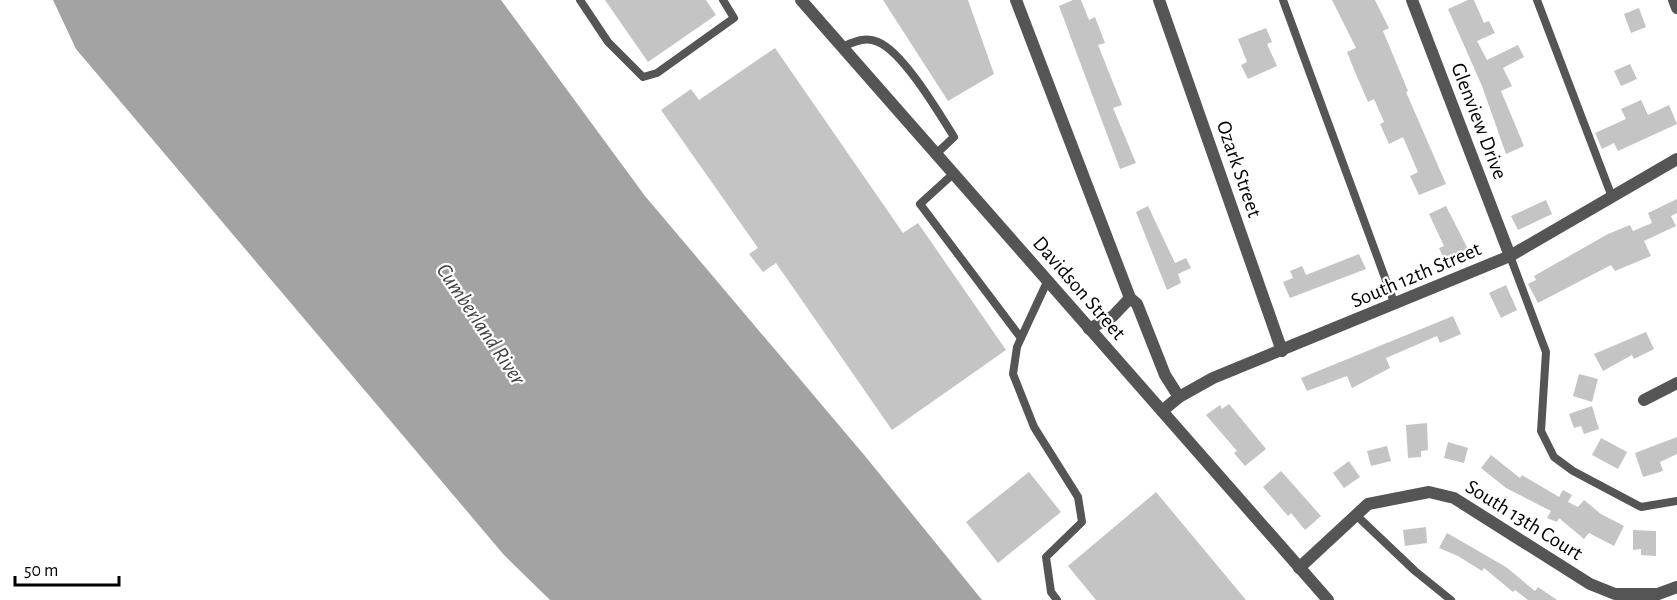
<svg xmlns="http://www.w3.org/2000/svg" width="1677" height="600" font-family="'Alegreya Sans',sans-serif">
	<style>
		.water { fill: #a3a3a3 }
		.building { fill: #c4c4c4 }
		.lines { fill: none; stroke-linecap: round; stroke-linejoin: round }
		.service { stroke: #555; stroke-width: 8 }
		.minor { stroke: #555; stroke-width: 12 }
		.tertiary { stroke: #555; stroke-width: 12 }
		.labels { text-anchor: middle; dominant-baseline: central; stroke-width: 4.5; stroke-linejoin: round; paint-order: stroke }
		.street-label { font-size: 21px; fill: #000; stroke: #fff }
		.water-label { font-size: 22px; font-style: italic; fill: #444; stroke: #fff }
	</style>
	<rect width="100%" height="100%" fill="#fff"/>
	<!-- water -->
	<polygon class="water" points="53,0 501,0 645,196 865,456 982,600 550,600 504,555 76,49"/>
	<!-- building -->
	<g class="building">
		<polygon points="605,0 706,0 716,15 648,62"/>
		<polygon points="883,0 968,0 994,74 948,101"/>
		<polygon points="1073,0 1081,0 1089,20 1095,17 1105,43 1098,45 1122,105 1113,108 1136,163 1120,169 1059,6"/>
		<polygon points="1332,0 1375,0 1389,28 1383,31 1408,91 1406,92 1446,184 1419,195 1410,176 1418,172 1403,137 1389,144 1380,124 1384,122 1374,99 1368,102 1355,72 1347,52 1356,48"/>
		<polygon points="1468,0 1474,0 1484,23 1489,21 1495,33 1477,41 1487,60 1518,45 1524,57 1503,68 1512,86 1501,91 1524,146 1506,154 1482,86 1448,9"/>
		<polygon points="1639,8 1646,27 1631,33 1624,14"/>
		<polygon points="1266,28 1272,42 1267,44 1277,66 1248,79 1241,65 1247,62 1238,39"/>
		<polygon points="775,48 903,233 918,223 1006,350 892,430 776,263 763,272 749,254 758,248 661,110 691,89 699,100"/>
		<polygon points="1630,64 1637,79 1621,86 1614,71"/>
		<polygon points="1641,100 1648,115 1669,105 1677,124 1618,151 1614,143 1602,149 1595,133 1626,119 1621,109"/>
		<polygon points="1677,199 1677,213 1671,216 1676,226 1644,241 1651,256 1615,271 1611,265 1538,303 1528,284 1536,280 1534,276 1608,234 1630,225 1633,231 1652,223 1648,213"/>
		<polygon points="1546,200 1552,214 1518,230 1511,216"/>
		<polygon points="1148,206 1175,263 1186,258 1191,268 1178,274 1181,283 1167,290 1136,212"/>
		<polygon points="1446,206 1471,255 1447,265 1439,248 1444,246 1429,214"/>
		<polygon points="1359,254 1366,269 1290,298 1283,282 1293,278 1290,271 1302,266 1306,275"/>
		<polygon points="1506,285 1517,310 1501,318 1489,293"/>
		<polygon points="1453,316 1461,334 1440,343 1437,336 1386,358 1390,368 1352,388 1347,376 1307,391 1301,378"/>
		<polygon points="1646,332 1654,349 1634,359 1632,355 1603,371 1594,354"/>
		<polygon points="1579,374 1598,379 1592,402 1573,396"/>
		<polygon points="1229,404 1266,449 1245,466 1234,453 1237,451 1206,415 1220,405 1222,409"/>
		<polygon points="1592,406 1599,429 1584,434 1581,426 1574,428 1569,414"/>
		<polygon points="1427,423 1428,450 1421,451 1421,457 1408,458 1406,425"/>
		<polygon points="1677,437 1677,454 1660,462 1663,471 1643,477 1635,453"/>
		<polygon points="1601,438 1627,452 1618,469 1592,455"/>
		<polygon points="1448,442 1468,448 1464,463 1444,458"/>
		<polygon points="1387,446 1391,461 1371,466 1367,451"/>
		<polygon points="1491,455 1520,478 1522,475 1559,497 1563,490 1572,495 1568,502 1578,507 1584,500 1601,514 1624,526 1614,546 1589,533 1584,539 1559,518 1557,522 1547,518 1551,511 1506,488 1481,468"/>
		<polygon points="1349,461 1360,477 1344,488 1333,473"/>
		<polygon points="1281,471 1321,516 1305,530 1291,513 1288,516 1263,487"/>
		<polygon points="1029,472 1061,512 998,563 966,522"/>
		<polygon points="1156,492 1246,600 1096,600 1068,566"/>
		<polygon points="1426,527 1427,543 1405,546 1403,530"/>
		<polygon points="1633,530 1656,531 1656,556 1641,555 1641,549 1633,550"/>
		<polygon points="1447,533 1506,567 1535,591 1538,587 1557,600 1528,600 1515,590 1513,592 1484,568 1482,571 1458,556 1439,548"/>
	</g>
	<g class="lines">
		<!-- service -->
		<g class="service">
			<polyline points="580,0 608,42 643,77 657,73 734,18 723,0"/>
			<polyline points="1283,0 1395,305"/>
			<polyline points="1537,0 1612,197"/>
			<path d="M842,47C854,42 865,36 878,42C903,52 939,113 954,137L936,154"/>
			<polyline points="953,174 920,204 1021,338 1017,347 1013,374 1034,427 1078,497 1082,522 1046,557 1051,592 1057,600"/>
			<polyline points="1510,256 1546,352 1541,431 1554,457 1573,471 1641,507 1677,501"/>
			<polyline points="1021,338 1047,282"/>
			<polyline points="1356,515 1415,571 1451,600"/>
		</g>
		<!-- minor -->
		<g class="minor">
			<polyline points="1016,0 1130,298 1137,304 1165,375 1179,397"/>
			<polyline points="1159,0 1282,351"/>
			<polyline points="1412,0 1510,256"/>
			<polyline points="1674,0 1677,8"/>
			<polyline points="1089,329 1113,316 1130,298"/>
			<polyline points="1644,400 1677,383"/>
			<polyline points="1162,411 1179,397 1213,378 1510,256 1677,159"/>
			<polyline points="1299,568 1368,504 1429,492 1454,498 1590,584 1615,594 1658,594 1677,587"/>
		</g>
		<!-- tertiary -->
		<polyline class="tertiary" points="801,0 1328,600"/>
	</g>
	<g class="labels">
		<!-- street labels -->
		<g class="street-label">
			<text transform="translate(1479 121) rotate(69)">Glenview Drive</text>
			<text transform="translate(1239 169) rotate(71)">Ozark Street</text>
			<text transform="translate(1416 275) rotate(-23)">South 12th Street</text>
			<text transform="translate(1079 288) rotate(49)">Davidson Street</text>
			<text transform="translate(1524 520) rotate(32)">South 13th Court</text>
		</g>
		<!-- water labels -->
		<g class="water-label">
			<text transform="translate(481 324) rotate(56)">Cumberland River</text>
		</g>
	</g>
	<!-- scale -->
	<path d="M15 576v9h104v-9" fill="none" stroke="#000000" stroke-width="3"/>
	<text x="24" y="576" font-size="18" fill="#000000" stroke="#ffffff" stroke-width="4.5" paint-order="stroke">50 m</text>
</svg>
